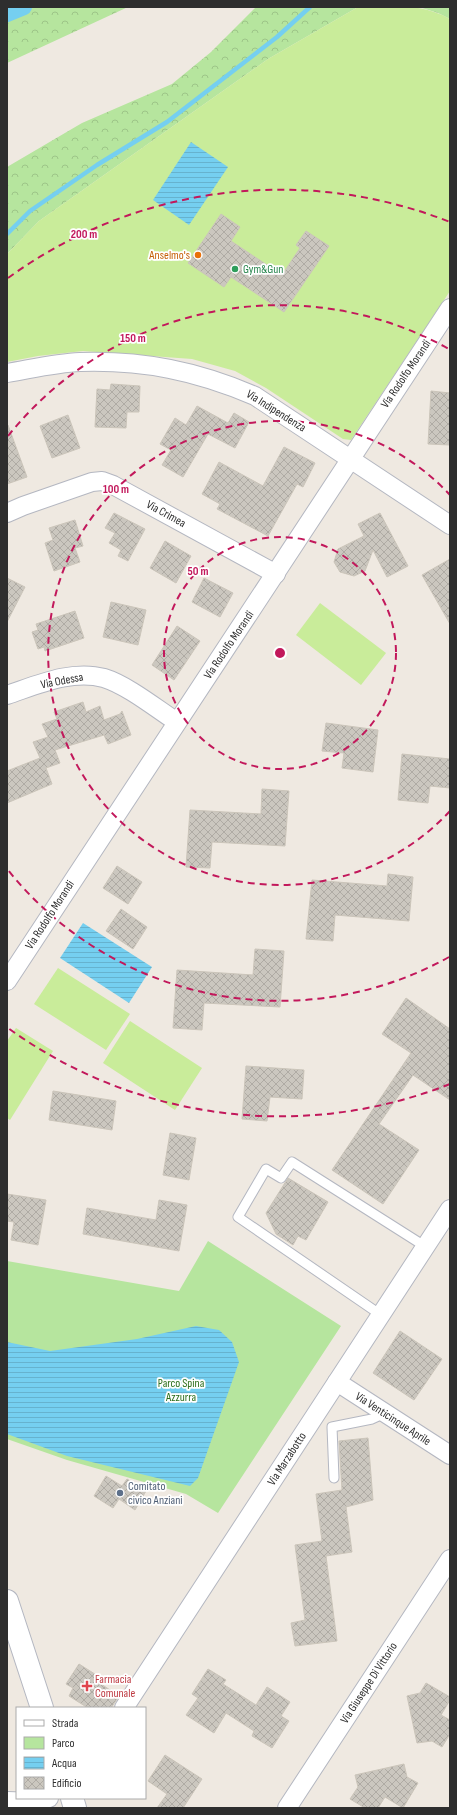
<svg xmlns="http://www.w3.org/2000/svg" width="457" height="1815" font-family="'Sofia Sans Condensed',sans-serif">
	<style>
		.forest { fill: url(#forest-crowns) }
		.park { fill: #b6e59e }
		.pitch { fill: #c9ec9a }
		.water { fill: url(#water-rules) }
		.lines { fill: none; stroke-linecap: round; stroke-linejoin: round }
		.stream { stroke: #75cff0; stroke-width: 4.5 }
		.canal { stroke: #75cff0; stroke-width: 16 }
		.building { fill: url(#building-cross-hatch); stroke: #cbc5ba }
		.service-casing { stroke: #b4b7c1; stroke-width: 11 }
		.minor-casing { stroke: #b4b7c1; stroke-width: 20 }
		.secondary-casing { stroke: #b4b7c1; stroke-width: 24 }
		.service { stroke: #fff; stroke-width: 9 }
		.minor { stroke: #fff; stroke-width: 18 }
		.secondary { stroke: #fff; stroke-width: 22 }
		.ring { fill: none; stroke: #c2185b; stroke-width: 2; stroke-dasharray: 7 5 }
		.food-dot { fill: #e8710a; stroke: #fff; stroke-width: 1.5 }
		.leisure-dot { fill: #2e9e5b; stroke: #fff; stroke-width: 1.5 }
		.service-dot { fill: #5c6f8a; stroke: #fff; stroke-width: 1.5 }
		.health-dot { fill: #e0444e; stroke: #fff; stroke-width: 1.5 }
		.labels { text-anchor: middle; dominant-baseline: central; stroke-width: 3.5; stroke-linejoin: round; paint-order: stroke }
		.food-label { font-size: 12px; fill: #c56008; stroke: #fff; text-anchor: end }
		.leisure-label { font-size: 12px; fill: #27864d; stroke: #fff; text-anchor: start }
		.street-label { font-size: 12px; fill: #2e2e2e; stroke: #fff }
		.park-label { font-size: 12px; fill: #2c6e1b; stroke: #fff }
		.service-label { font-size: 12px; fill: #4e5e75; stroke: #fff; text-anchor: start }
		.health-label { font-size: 12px; fill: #be3a42; stroke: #fff; text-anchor: start }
		.centre { fill: #c2185b; stroke: #fff; stroke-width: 2 }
		.ring-label { font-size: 12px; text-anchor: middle; font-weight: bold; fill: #c2185b; stroke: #fff; stroke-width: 3.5; stroke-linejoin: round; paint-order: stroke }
	</style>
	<defs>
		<pattern id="forest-crowns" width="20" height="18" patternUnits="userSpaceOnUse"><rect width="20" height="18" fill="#b6e59e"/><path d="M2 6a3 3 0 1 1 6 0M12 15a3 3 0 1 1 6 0" fill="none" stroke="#9dc588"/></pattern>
		<pattern id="water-rules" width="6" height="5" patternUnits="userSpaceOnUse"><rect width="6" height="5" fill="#75cff0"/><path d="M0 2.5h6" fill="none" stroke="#66b2ce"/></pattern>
		<pattern id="building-cross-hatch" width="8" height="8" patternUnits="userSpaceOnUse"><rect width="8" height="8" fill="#cbc7bf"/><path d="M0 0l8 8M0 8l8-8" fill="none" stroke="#afaba4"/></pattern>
	</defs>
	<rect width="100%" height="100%" fill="#efe9e1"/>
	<!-- forest -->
	<g class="forest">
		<polygon points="7,7 128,7 7,63"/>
		<polygon points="256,7 358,7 268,59 39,221 7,254 7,167 82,123 172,84 211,52"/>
		<polygon points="419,7 450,7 450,19 438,13"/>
	</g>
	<!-- park -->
	<polygon class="park" points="208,1241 341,1326 218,1513 186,1494 67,1460 7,1439 7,1261 179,1291"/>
	<!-- pitch -->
	<g class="pitch">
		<path d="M358,7C392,7 419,2 450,19V291L351,440L343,439L266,388L235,371L192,359L83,351L38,356L7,362V254L39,221L268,59Z"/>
		<polygon points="320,603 386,653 361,685 296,635"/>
		<polygon points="58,968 130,1014 106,1050 34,1004"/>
		<polygon points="130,1021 202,1068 175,1110 103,1063"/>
		<polygon points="16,1028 53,1051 10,1120 7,1118 7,1041"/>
	</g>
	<!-- water -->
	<g class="water">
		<polygon points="191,142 228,167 189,225 153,200"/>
		<polygon points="83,923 152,967 129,1003 60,958"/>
		<polygon points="196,1326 219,1330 232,1342 239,1362 198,1478 190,1486 67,1456 7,1434 7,1342 50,1351 137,1339"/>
	</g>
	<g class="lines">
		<!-- stream -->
		<polyline class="stream" points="7,234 30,211 97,165 167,122 277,37 310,7"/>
		<!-- canal -->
		<polyline class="canal" points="7,14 24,7"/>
	</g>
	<!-- building -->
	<g class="building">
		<polygon points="221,214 240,227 231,241 282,275 300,248 296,245 306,231 329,246 284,312 231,277 224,287 188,263"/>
		<polygon points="111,384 140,386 139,412 127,412 126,428 95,427 97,389 110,390"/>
		<polygon points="431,391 450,393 450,445 428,444"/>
		<polygon points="197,406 228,423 234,413 249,422 235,448 208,434 183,477 162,465 171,450 160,444 175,418 186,425"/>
		<polygon points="68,415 80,448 52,458 40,426"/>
		<polygon points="8,425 27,477 7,484 7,426"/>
		<polygon points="284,447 315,463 303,487 297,484 268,536 217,509 220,504 202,494 219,462 263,486"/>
		<polygon points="114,513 145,529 128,561 118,556 121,550 109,543 115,533 105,528"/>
		<polygon points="380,513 408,566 387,577 373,550 365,571 354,576 340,572 334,562 338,549 364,536 358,524"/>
		<polygon points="75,520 83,546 75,548 80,562 54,571 45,543 53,540 49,528"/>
		<polygon points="165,541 191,556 176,583 150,568"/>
		<polygon points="450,559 450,624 422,575"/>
		<polygon points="7,578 25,587 7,622"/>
		<polygon points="204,578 233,593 220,617 192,602"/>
		<polygon points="111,602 146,610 138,645 103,637"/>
		<polygon points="75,611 84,638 45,651 44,647 38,649 32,632 38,630 36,624"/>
		<polygon points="177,626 200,641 174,680 152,665"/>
		<polygon points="83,702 86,712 100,706 104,720 120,714 122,711 131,735 108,744 104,735 55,750 60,763 46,768 52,784 7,803 7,771 40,758 33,742 48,737 42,724 57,719 54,712"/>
		<polygon points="326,723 378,730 373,772 342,768 344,753 322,751"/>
		<polygon points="402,754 450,759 450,788 430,786 428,803 398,800"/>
		<polygon points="262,789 289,791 285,846 212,842 210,868 186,867 190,810 261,814"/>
		<polygon points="117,866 142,882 128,904 103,888"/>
		<polygon points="388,874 413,877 409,921 335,915 333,941 306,939 312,880 387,886"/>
		<polygon points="121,909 147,927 133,949 106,931"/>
		<polygon points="255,949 284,951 280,1007 204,1003 202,1030 173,1028 177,970 253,975"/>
		<polygon points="406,998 450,1029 450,1100 413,1075 379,1124 419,1150 383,1204 332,1170 411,1053 382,1034"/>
		<polygon points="246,1066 304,1070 302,1099 270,1097 267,1121 242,1119"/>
		<polygon points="53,1091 116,1101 112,1130 49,1120"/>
		<polygon points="170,1133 196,1138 189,1180 163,1175"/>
		<polygon points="288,1178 328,1202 306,1240 298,1236 293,1245 276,1234 266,1213"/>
		<polygon points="7,1194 46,1200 38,1245 11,1240 14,1222 7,1221"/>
		<polygon points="159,1200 187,1205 179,1251 83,1234 87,1208 156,1220"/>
		<polygon points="400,1331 442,1359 414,1400 373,1373"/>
		<polygon points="368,1438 373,1500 346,1507 352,1552 326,1556 337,1641 295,1646 291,1623 305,1620 295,1545 322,1541 316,1494 342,1490 339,1441"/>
		<polygon points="106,1476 122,1486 127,1479 146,1491 135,1510 119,1499 113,1508 94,1496"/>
		<polygon points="79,1664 98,1676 95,1680 119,1696 111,1708 88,1708 69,1696 73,1688 66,1684"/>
		<polygon points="208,1669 226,1680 223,1684 256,1705 267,1687 290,1702 281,1716 289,1721 272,1748 252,1736 254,1731 226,1713 214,1733 186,1715 198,1698 192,1694"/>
		<polygon points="426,1683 450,1697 450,1700 441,1715 450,1720 450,1734 442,1747 432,1741 417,1743 407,1696 420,1693"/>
		<polygon points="165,1755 202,1779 183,1808 157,1808 167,1794 148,1781"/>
		<polygon points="404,1764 407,1777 418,1783 403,1808 385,1797 378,1808 365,1808 350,1799 358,1787 355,1775"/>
	</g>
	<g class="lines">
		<!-- service casing -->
		<g class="service-casing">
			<g id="service">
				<polyline points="381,1315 238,1217 266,1169 281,1178 292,1162 426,1247"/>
				<polyline points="334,1478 332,1427 372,1419 385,1413"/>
			</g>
		</g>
		<!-- minor casing -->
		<g class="minor-casing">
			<g id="minor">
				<path d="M7,373C31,369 56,363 80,362C143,360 197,371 255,396L450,525"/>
				<polyline points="7,513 23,506 92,482 102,481 113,485 276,574"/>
				<path d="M7,695C37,685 72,669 104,678C127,685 157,709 177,722"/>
				<polyline points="7,981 450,308"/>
				<polyline points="337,1382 450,1455"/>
				<polyline points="124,1708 450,1209"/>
				<polyline points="7,1801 37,1802 49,1798"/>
				<polyline points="287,1808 450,1559"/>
			</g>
		</g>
		<!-- secondary casing -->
		<g class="secondary-casing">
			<g id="secondary">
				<polyline points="7,1601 42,1708"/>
				<polyline points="72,1798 75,1808"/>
			</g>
		</g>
		<!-- service -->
		<use href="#service" class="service"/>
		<!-- minor -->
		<use href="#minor" class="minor"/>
		<!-- secondary -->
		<use href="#secondary" class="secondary"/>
	</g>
	<!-- distance rings -->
	<g class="ring">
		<circle cx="280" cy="653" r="116"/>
		<path d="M450 811A232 232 0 1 1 450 495"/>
		<path d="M449 957A348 348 0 0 1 8 870M8 436A348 348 0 0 1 449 349"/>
		<path d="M450 1084A463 463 0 0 1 8 1028M8 278A463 463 0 0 1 450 222"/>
	</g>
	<!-- markers -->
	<circle class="food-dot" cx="198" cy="255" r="4"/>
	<circle class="leisure-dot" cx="235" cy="269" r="4"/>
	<circle class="service-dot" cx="120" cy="1493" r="4"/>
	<path class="health-dot" d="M85 1680h4v4h4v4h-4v4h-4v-4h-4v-4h4z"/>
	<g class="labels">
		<!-- food labels -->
		<g class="food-label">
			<text x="190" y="255">Anselmo's</text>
		</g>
		<!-- leisure labels -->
		<g class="leisure-label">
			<text x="243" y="269">Gym&amp;Gun</text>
		</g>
		<!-- street labels -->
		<g class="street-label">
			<text transform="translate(406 374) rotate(-56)">Via Rodolfo Morandi</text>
			<text transform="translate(276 411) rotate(32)">Via Indipendenza</text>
			<text transform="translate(166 514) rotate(29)">Via Crimea</text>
			<text transform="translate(229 645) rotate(-56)">Via Rodolfo Morandi</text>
			<text transform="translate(62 681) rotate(-11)">Via Odessa</text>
			<text transform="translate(50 915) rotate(-57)">Via Rodolfo Morandi</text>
			<text transform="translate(393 1419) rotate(33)">Via Venticinque Aprile</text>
			<text transform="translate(287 1459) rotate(-57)">Via Marzabotto</text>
			<text transform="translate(369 1683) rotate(-57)">Via Giuseppe Di Vittorio</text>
		</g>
		<!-- park labels -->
		<g class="park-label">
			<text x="181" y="1383">Parco Spina<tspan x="181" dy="14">Azzurra</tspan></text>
		</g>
		<!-- service labels -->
		<g class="service-label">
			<text x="128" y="1486">Comitato<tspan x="128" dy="14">civico Anziani</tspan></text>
		</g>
		<!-- health labels -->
		<g class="health-label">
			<text x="95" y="1679">Farmacia<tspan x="95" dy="14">Comunale</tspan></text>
		</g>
	</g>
	<circle cx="280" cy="653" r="6" class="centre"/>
	<g class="ring-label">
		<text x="84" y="238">200 m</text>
		<text x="133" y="342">150 m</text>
		<text x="116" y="493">100 m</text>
		<text x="198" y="575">50 m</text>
	</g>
	<!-- border -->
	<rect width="457" height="1815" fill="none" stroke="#2e2e2e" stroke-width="16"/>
	<!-- legend -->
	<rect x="16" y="1707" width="130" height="92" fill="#ffffff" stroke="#ababab"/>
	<rect x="24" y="1720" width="20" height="6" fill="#ffffff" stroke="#ababab"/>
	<text x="52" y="1727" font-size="12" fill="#2e2e2e">Strada</text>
	<rect x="24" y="1737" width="20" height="12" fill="#b6e59e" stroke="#ababab"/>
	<text x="52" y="1747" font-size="12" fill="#2e2e2e">Parco</text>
	<rect x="24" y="1757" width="20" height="12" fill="url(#water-rules)" stroke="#ababab"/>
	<text x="52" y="1767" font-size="12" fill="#2e2e2e">Acqua</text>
	<rect x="24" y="1777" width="20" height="12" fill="url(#building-cross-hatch)" stroke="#ababab"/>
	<text x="52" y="1787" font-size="12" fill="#2e2e2e">Edificio</text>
</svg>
